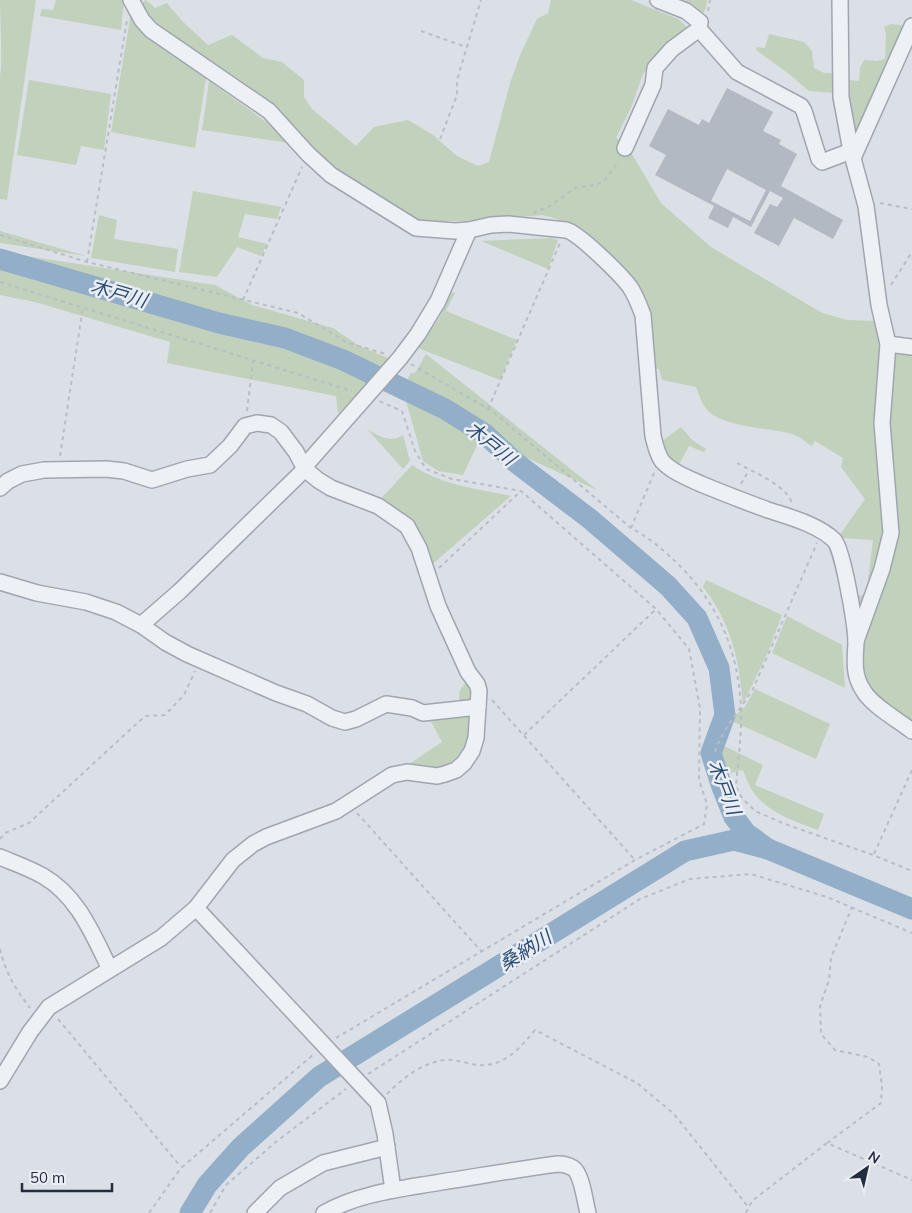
<svg xmlns="http://www.w3.org/2000/svg" width="912" height="1213" font-family="Mulish,'Noto Sans JP',sans-serif">
	<style>
		.green { fill: #c1d1bb }
		.lines { fill: none; stroke-linecap: round; stroke-linejoin: round }
		.river { stroke: #93aec9; stroke-width: 21 }
		.building { fill: #b2b9c3; fill-rule: evenodd }
		.minor-casing { stroke: #a0a6b0; stroke-width: 18 }
		.path { stroke: #b9bdc5; stroke-width: 2; stroke-dasharray: 4 4; stroke-linecap: butt }
		.minor { stroke: #edf0f5; stroke-width: 15 }
		.labels { text-anchor: middle; dominant-baseline: central; stroke-width: 5; stroke-linejoin: round; paint-order: stroke }
		.water-label { font-size: 19px; font-style: italic; fill: #2c4d73; stroke: #eaeef4 }
	</style>
	<rect width="100%" height="100%" fill="#dbdfe6"/>
	<!-- green -->
	<g class="green">
		<path d="M0,0H36L7,200L0,199V75C3,70 0,11 0,0Z"/>
		<polygon points="56,0 124,0 121,30 40,16 42,9 53,10"/>
		<path d="M146,0L155,8L167,3L181,20L208,45L232,35L263,58L282,62L304,80V97L312,109L356,146L374,127L408,120L433,135L457,156L478,166L489,162L510,83L521,53L537,19L548,13L551,0H631L678,19L688,28L662,47L643,74L631,108L616,138L626,144L661,203L711,247L822,313L847,320L875,321L882,362L888,532L860,615L855,596L866,595L873,540L842,538L839,536L865,499L841,467L843,458L815,441L812,446C805,442 800,436 792,434C770,428 724,427 708,411C702,404 699,395 696,387L662,380L659,369H654L647,318L586,237L557,219L543,215L465,221H422L416,220L335,173L154,25L143,13L141,4Z"/>
		<polygon points="679,0 707,0 706,8 702,15 695,7"/>
		<polygon points="131,13 149,35 206,78 195,148 111,132"/>
		<polygon points="891,24 909,26 855,148 845,105 847,80 859,81 860,68 864,60 877,61 885,59 886,34 884,27"/>
		<polygon points="769,34 804,42 812,51 814,68 824,73 835,73 836,93 809,91 789,74 756,50 757,47 765,48"/>
		<polygon points="29,80 111,94 104,150 81,146 76,165 17,155"/>
		<polygon points="209,81 265,121 290,143 202,130"/>
		<polygon points="193,191 281,207 277,219 245,214 238,237 267,244 261,256 237,247 217,277 179,272"/>
		<polygon points="99,215 117,220 114,239 178,249 175,272 91,258"/>
		<polygon points="0,231 86,256 0,243"/>
		<polygon points="551,238 558,240 548,269 481,241"/>
		<polygon points="0,252 215,285 252,305 333,328 358,345 390,359 338,414 336,396 167,363 170,342 35,302 0,295"/>
		<polygon points="452,292 455,293 446,311 517,340 500,380 418,348 438,320"/>
		<polygon points="892,347 912,350 912,727 870,695 857,664 892,544 884,422"/>
		<polygon points="426,354 597,490 481,437 463,475 438,471 423,461 403,390 410,374 416,372"/>
		<polygon points="681,427 692,440 706,449 704,452 689,446 677,468 672,464 661,442"/>
		<path d="M368,430C379,436 391,444 403,435L410,461L403,469Z"/>
		<path d="M412,465C441,485 477,489 511,496L428,568L422,547L378,502Z"/>
		<path d="M706,580L782,615L768,652L743,704C739,659 731,623 703,587Z"/>
		<polygon points="787,616 842,645 845,688 772,653"/>
		<polygon points="469,678 475,702 458,707 460,690"/>
		<polygon points="755,689 830,724 816,759 732,721 741,709 745,707"/>
		<polygon points="472,712 473,738 454,768 402,769 442,742 428,716"/>
		<path d="M722,745L763,765L755,785L824,814L818,830C798,822 777,816 761,801C752,793 747,781 743,770L725,774L717,755Z"/>
	</g>
	<g class="lines">
		<!-- river -->
		<g class="river">
			<polyline points="0,259 219,323 285,338 343,360 445,409 485,434 515,462 590,519 668,586 697,618 719,668 725,715 711,753 722,787 734,817 746,833 768,849"/>
			<polyline points="190,1213 207,1185 241,1147 319,1077 685,851 734,840 768,849 912,909"/>
		</g>
	</g>
	<!-- building -->
	<path class="building" d="M727,88L773,112L763,131L781,140L779,144L797,154L781,186L843,220L833,239L794,218L779,246L754,233L770,204L777,207L783,198L770,191L751,227L733,217L728,228L708,218L714,206L655,175L666,155L649,146L668,109L699,125L702,119L709,123ZM727,169L766,190L750,221L711,201Z"/>
	<g class="lines">
		<!-- minor casing -->
		<g class="minor-casing">
			<g id="minor">
				<path d="M131,0L142,20L151,30L269,111L308,154L331,175L416,228L455,231L469,230L491,225L508,224L566,230C579,233 621,275 630,287C636,296 639,305 643,315L653,436C655,444 657,454 662,461C672,472 688,478 701,484C723,493 746,502 768,510C789,517 817,524 834,540C843,549 856,627 856,643C855,660 853,675 863,690C871,705 898,720 912,731"/>
				<polyline points="840,0 841,97 851,151 866,206 879,305 888,344 882,423 891,533 882,569 856,641"/>
				<polyline points="699,29 737,72 801,106 804,111 819,159 822,162 851,151"/>
				<polyline points="625,148 653,85 655,68 672,49 699,29 700,22 686,11 658,0"/>
				<polyline points="853,158 912,26"/>
				<polyline points="888,344 912,347"/>
				<polyline points="304,467 400,358 418,334 438,301 469,230"/>
				<polyline points="0,488 8,481 22,474 44,470 106,469 124,471 152,480 187,469 210,465 230,446 245,426 257,423 271,425 281,432 296,452 305,469 318,480 331,488 378,506 407,526 419,548 438,606 468,672 477,684 479,691 476,738 472,751 464,763 456,770 445,774 437,776 407,772 392,775 336,811 266,837 253,844 233,860 196,908 161,938 49,1007 30,1032 0,1081"/>
				<polyline points="0,582 37,593 86,602 116,612 141,625 165,642 187,654 276,693 307,704 332,718 345,722 356,719 386,704 412,708 423,713 478,707"/>
				<polyline points="141,625 180,591 305,469"/>
				<path d="M0,857C14,863 29,868 43,876C78,896 93,935 110,969"/>
				<polyline points="196,908 378,1103 385,1134 393,1190"/>
				<polyline points="255,1213 280,1188 323,1163 387,1147"/>
				<path d="M324,1213C359,1193 401,1189 441,1182C480,1176 519,1169 558,1164C563,1164 568,1165 573,1168C582,1174 585,1202 588,1213"/>
			</g>
		</g>
		<!-- path -->
		<g class="path">
			<polyline points="708,11 710,0"/>
			<polyline points="421,31 466,47"/>
			<polyline points="440,139 457,95 457,80 481,0"/>
			<polyline points="880,203 912,209"/>
			<polyline points="533,213 550,206 575,188 594,185 603,182 619,161"/>
			<polyline points="0,235 87,262 298,313 348,343 386,354"/>
			<polyline points="87,262 127,20"/>
			<polyline points="0,282 352,391"/>
			<polyline points="891,285 912,252"/>
			<polyline points="243,300 302,167"/>
			<polyline points="411,364 492,411 631,528"/>
			<polyline points="488,409 560,243"/>
			<polyline points="247,411 253,361"/>
			<polyline points="60,456 83,307"/>
			<path d="M737,463C753,472 786,485 792,503"/>
			<path d="M654,473L631,528C652,539 667,553 684,570C721,610 738,653 741,707C742,734 738,761 736,787L742,798L755,811L785,824L873,855L912,871"/>
			<polyline points="741,484 749,470"/>
			<polyline points="439,568 521,491"/>
			<polyline points="492,700 635,860"/>
			<polyline points="524,735 656,609"/>
			<path d="M715,752C723,728 740,710 753,689L817,543"/>
			<polyline points="357,813 481,951"/>
			<polyline points="0,839 5,833 29,823 145,716 165,715 184,695 195,671"/>
			<polyline points="874,854 912,770"/>
			<path d="M0,949C6,974 15,988 30,1008"/>
			<polyline points="58,1019 181,1167"/>
			<polyline points="336,1038 635,860 704,824 707,804 699,780 700,708 689,649 656,609 521,491 452,479 426,469 415,451 402,411 379,401"/>
			<polyline points="368,1074 640,899 690,879 751,874 827,897 912,933"/>
			<path d="M387,1094C403,1078 421,1063 445,1060C456,1059 468,1064 479,1065C504,1067 520,1048 535,1030L637,1083L674,1114L749,1208"/>
			<polyline points="827,1143 881,1103 882,1087 879,1064 868,1057 835,1050 821,1034 820,1006 829,980 831,958 852,907"/>
			<polyline points="149,1213 181,1168 314,1054"/>
			<polyline points="210,1213 226,1185 277,1141 346,1089"/>
			<polyline points="746,1213 752,1201 827,1143 912,1180"/>
		</g>
		<!-- minor -->
		<use href="#minor" class="minor"/>
	</g>
	<g class="labels">
		<!-- water labels -->
		<g class="water-label">
			<text transform="translate(119 293) rotate(16)">木戸川</text>
			<text transform="translate(491 443) rotate(39)">木戸川</text>
			<text transform="translate(725 787) rotate(69)">木戸川</text>
			<text transform="translate(525 950) rotate(-32)">桑納川</text>
		</g>
	</g>
	<!-- north arrow -->
	<g transform="translate(867 1168) rotate(34)" stroke="#eaeef4" stroke-width="4" paint-order="stroke">
	<path d="M0-4L9 19L0 12L-9 19Z" fill="#242d3d"/>
	<text y="-8" font-size="14" font-weight="bold" text-anchor="middle" fill="#242d3d">N</text>
	</g>
	<!-- scale -->
	<path d="M22 1183v8h90v-8" fill="none" stroke="#242d3d" stroke-width="2.5"/>
	<text x="30" y="1183" font-size="15" fill="#242d3d" stroke="#eaeef4" stroke-width="4" paint-order="stroke">50 m</text>
</svg>
